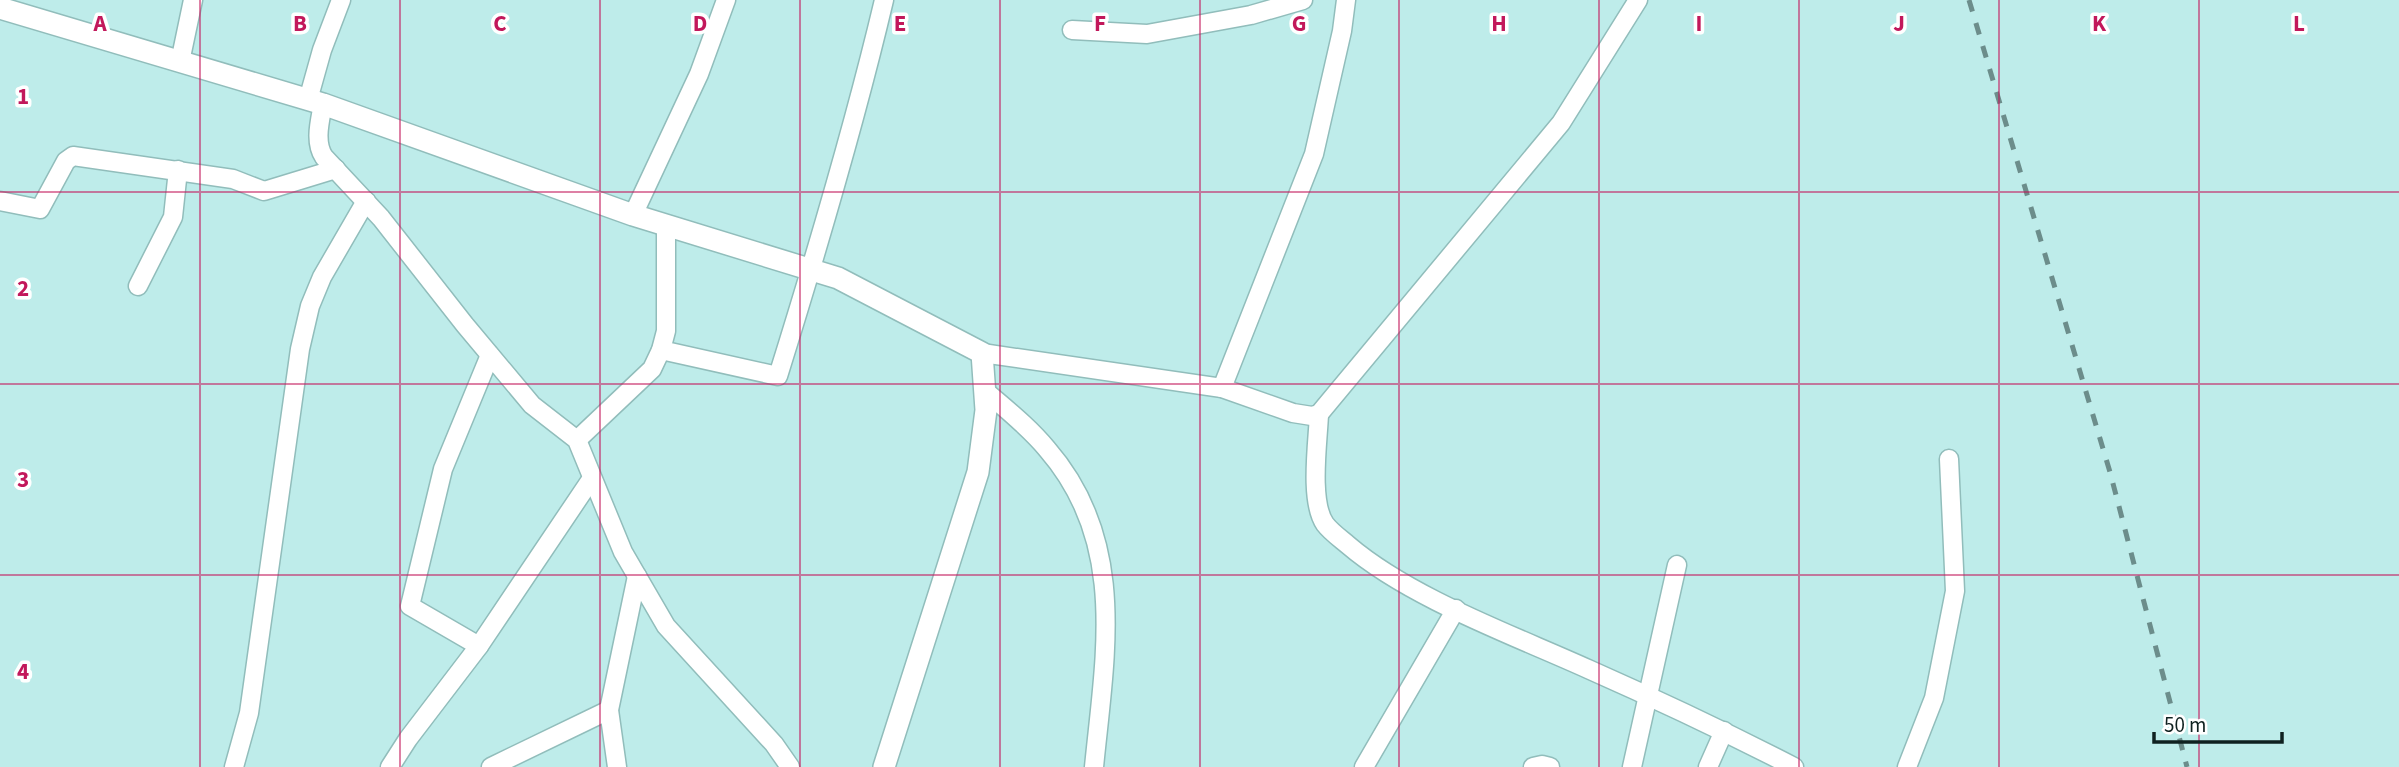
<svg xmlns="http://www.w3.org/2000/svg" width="2399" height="767" font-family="'Source Sans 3',sans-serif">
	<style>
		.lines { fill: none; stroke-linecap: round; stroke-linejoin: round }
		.minor-casing { stroke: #91bdbb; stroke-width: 21 }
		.tertiary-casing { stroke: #91bdbb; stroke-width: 24 }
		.minor { stroke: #fff; stroke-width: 18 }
		.tertiary { stroke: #fff; stroke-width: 21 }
		.rail { stroke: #6c8d8b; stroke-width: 5; stroke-dasharray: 12 12; stroke-linecap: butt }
		.grid { fill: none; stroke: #c2185b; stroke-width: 2; stroke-opacity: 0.55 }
		.grid-label { font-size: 23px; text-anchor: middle; font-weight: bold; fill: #c2185b; stroke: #fff; stroke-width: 7; stroke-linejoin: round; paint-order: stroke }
	</style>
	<rect width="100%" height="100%" fill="#beecea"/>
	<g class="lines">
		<!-- minor casing -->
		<g class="minor-casing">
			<g id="minor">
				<polyline points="1072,30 1147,34 1251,15 1303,0"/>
				<polyline points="180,62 193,0"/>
				<polyline points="308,100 322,50 341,0"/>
				<path d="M323,104C320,121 314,142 324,157L381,218L465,325L532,405L577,440L623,552L666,626L774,744L790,767"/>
				<polyline points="0,201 40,209 66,161 73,156 233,179 264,191 336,169"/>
				<polyline points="633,215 699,74 726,0"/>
				<polyline points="138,286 173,217 178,170"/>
				<path d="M661,350L778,376C817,251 854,127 884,0"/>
				<polyline points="982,353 1222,388 1293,413 1312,416 1319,414 1561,123 1638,0"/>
				<polyline points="1222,388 1314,154 1342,31 1346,0"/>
				<path d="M984,390C1006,409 1029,427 1047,449C1128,542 1105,655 1094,767"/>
				<path d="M1319,414C1318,441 1309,501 1325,524C1331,532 1341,539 1348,545C1410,598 1513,635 1588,669C1658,700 1726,732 1794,767"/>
				<polyline points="577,440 652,369 661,350 666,331 666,225"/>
				<polyline points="479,646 410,606 443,469 490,355"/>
				<polyline points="234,767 249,713 300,349 310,306 322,277 366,201"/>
				<polyline points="390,767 408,739 479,646 592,478"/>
				<polyline points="491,767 609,710"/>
				<polyline points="617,767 609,710 637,576"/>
				<polyline points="1364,767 1456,609"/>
				<polyline points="1533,767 1542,765 1550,767"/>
				<polyline points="1632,767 1677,565"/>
				<polyline points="1708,767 1724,731"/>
				<polyline points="1907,767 1934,698 1955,591 1949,459"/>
			</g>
		</g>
		<!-- tertiary casing -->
		<g class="tertiary-casing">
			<polyline id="tertiary" points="0,8 323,104 633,215 838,278 982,353 986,410 978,472 884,767"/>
		</g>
		<!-- minor -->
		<use href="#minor" class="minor"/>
		<!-- tertiary -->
		<use href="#tertiary" class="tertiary"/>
		<!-- rail -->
		<polyline class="rail" points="1969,0 2110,472 2187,767"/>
	</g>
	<!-- grid -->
	<path class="grid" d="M200,0V767M400,0V767M600,0V767M800,0V767M1000,0V767M1200,0V767M1399,0V767M1599,0V767M1799,0V767M1999,0V767M2199,0V767M0,192H2399M0,384H2399M0,575H2399"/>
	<g class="grid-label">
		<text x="100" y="31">A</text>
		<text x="300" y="31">B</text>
		<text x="500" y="31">C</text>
		<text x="700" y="31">D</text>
		<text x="900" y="31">E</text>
		<text x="1100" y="31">F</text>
		<text x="1299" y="31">G</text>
		<text x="1499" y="31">H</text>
		<text x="1699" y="31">I</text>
		<text x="1899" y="31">J</text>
		<text x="2099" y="31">K</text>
		<text x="2299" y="31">L</text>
		<text x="23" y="104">1</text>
		<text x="23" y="296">2</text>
		<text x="23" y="487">3</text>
		<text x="23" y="679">4</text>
	</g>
	<!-- scale -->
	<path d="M2154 732v10h128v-10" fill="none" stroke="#0f2120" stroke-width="3.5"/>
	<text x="2164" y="732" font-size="21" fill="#0f2120" stroke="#ffffff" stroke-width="5" paint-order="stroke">50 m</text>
</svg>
